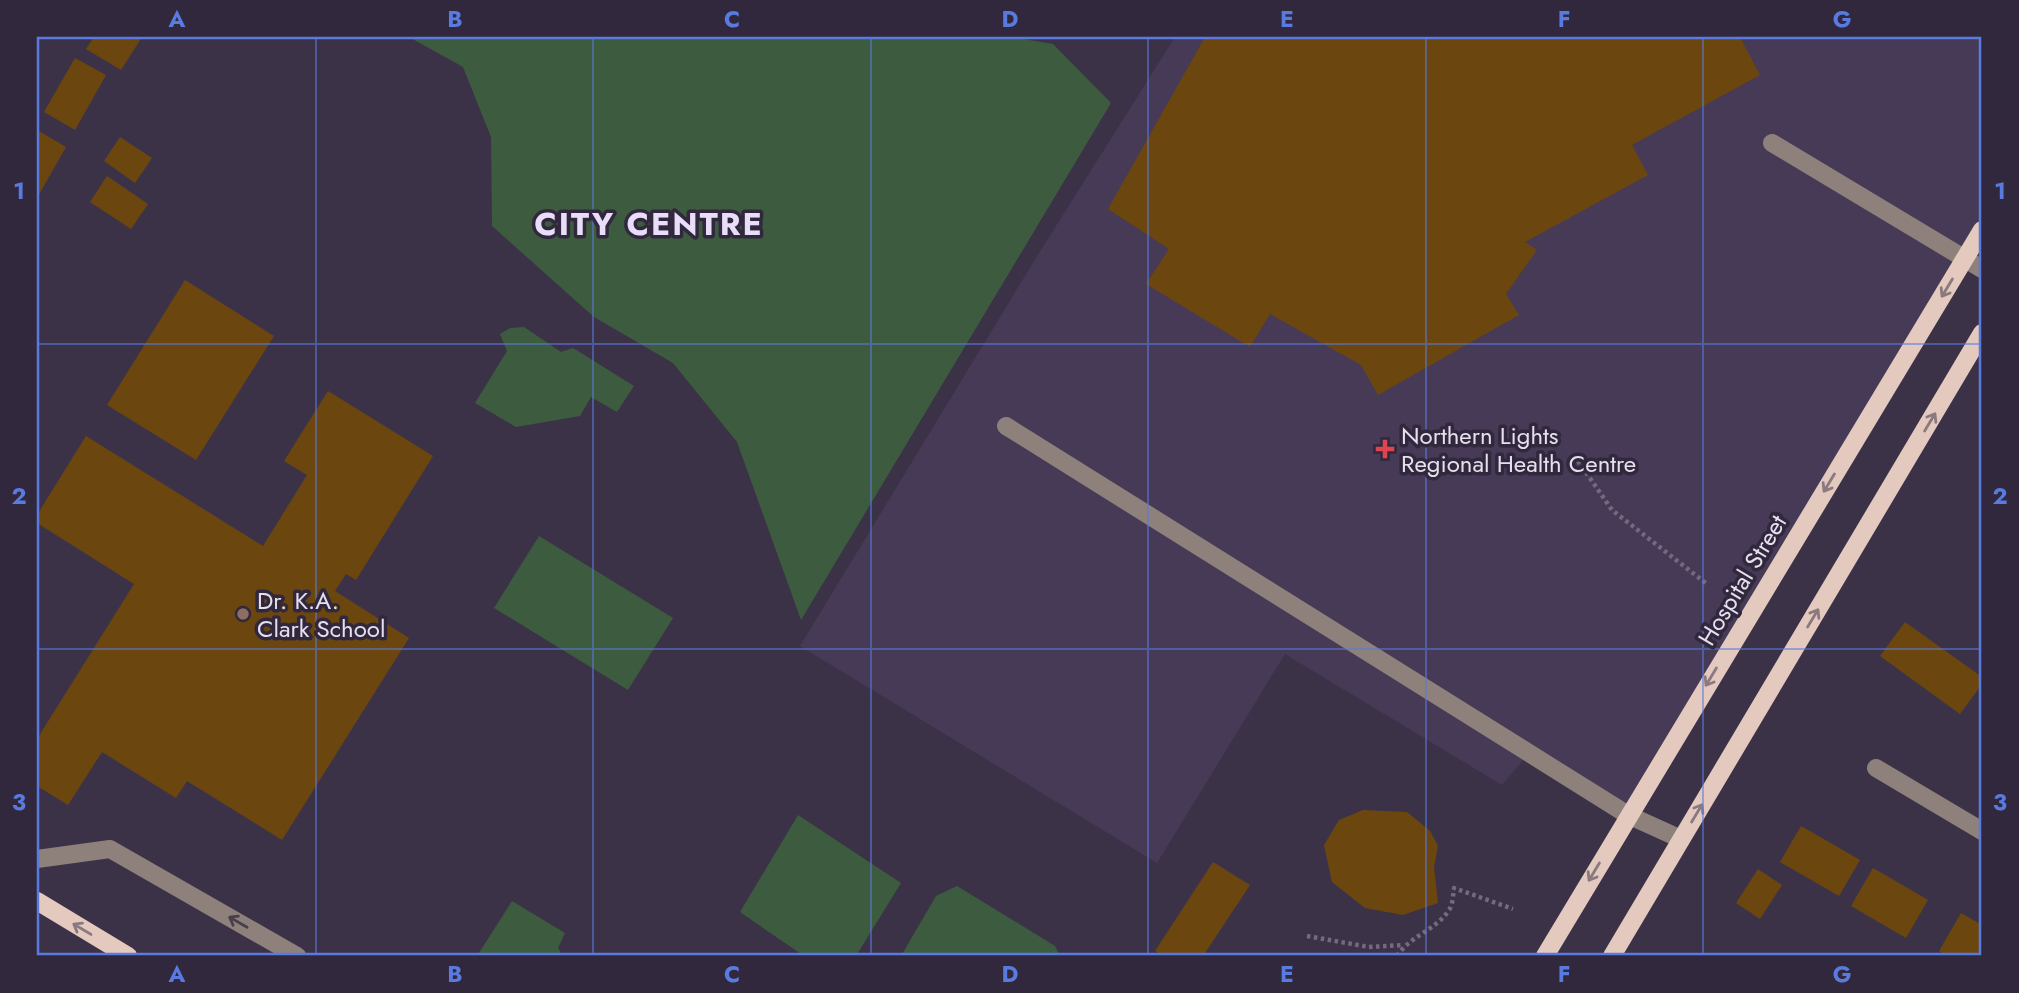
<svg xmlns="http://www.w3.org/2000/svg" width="2019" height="993" font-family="Jost,sans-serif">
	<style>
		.built { fill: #463a56 }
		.green { fill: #3c5b3f }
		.building { fill: #6b470f }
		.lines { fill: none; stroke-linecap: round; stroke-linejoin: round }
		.path { stroke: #726a7d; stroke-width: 4.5; stroke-dasharray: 3.5 3.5; stroke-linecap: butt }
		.minor { stroke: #8e817b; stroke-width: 18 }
		.major { stroke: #e4cabe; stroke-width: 18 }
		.oneway { stroke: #8a797e }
		.oneway2 { stroke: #483e4c }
		.grid { fill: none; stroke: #597adf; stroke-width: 2; stroke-opacity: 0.55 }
		.health-dot { fill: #e0444e; stroke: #31283d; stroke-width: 2.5 }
		.education-dot { fill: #8d6e63; stroke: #31283d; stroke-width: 2.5 }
		.labels { text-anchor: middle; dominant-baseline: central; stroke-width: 7; stroke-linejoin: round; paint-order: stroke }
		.poi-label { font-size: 24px; fill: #e6e0ee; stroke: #31283d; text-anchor: start }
		.street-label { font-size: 24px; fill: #e6e0ee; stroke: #31283d }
		.district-label { font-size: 32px; font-weight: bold; letter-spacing: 2px; fill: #e9defa; stroke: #31283d }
		.neatline { fill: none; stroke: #597adf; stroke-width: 2.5 }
		.grid-label { font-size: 23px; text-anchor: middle; font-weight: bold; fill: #597adf }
	</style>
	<rect width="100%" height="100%" fill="#3c3248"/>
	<!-- built -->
	<polygon class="built" points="1175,37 1982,37 1982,232 1628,815 1529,753 1502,785 1285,654 1157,863 800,646 1039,253"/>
	<!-- green -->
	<g class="green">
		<polygon points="409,37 1011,37 1053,44 1111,103 801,620 737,442 673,363 594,317 492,226 491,137 463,67"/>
		<polygon points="524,327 561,352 573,348 634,386 617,412 591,397 580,416 516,427 475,403 507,351 500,334 510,328"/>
		<polygon points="539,536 673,618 628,690 494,608"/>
		<polygon points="798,815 901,883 856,956 804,956 740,912"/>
		<polygon points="957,886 1055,946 1060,956 901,956 936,896"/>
		<polygon points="512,901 565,933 558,948 563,956 477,956"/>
	</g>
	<!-- building -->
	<g class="building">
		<polygon points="94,37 142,37 121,70 86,49"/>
		<polygon points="1205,37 1740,37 1760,75 1632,145 1648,175 1525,242 1537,250 1506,294 1519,315 1378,395 1361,365 1270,314 1250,347 1146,284 1169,249 1108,209"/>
		<polygon points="75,58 106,75 75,130 44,112"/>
		<polygon points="37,130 66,147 37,198"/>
		<polygon points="120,137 152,158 135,183 104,161"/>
		<polygon points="107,176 148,204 131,229 90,202"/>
		<polygon points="185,280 274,336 196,460 107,405"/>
		<polygon points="328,391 433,456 356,580 346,574 335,591 409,638 282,840 187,781 176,798 102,752 68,805 37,786 37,739 134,584 37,523 37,515 86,436 263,546 307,475 284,461"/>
		<polygon points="1905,622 1982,677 1982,684 1960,714 1880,656"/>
		<polygon points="1363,810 1407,812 1430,831 1438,846 1434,867 1438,903 1403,915 1365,908 1332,882 1324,845 1339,820"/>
		<polygon points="1801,826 1860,860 1839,896 1780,862"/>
		<polygon points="1213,862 1250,885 1203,956 1164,956 1155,951"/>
		<polygon points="1873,868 1928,900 1906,938 1851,906"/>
		<polygon points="1758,869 1782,885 1760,919 1736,903"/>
		<polygon points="1961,913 1982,925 1982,956 1947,956 1939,951"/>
	</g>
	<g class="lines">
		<!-- path -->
		<g class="path">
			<polyline points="1574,455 1612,510 1707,584"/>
			<polyline points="1307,936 1369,947 1404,945"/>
			<path d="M1397,956C1410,936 1436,930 1449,910C1453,905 1453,894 1454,888L1513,909"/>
		</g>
		<!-- minor -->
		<g class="minor">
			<polyline points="1772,143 1982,269"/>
			<polyline points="1006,426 1628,815 1681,839"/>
			<polyline points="1876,768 1982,831"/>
			<polyline points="37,859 110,849 297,956"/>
		</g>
		<!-- major -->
		<g class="major">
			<polyline points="37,901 128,956"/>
			<polyline points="1545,956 1982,230"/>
			<polyline points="1612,956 1982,333"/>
		</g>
	</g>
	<!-- one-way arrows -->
	<defs><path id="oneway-shaft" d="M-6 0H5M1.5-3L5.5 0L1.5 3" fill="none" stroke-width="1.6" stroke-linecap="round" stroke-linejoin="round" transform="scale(1.75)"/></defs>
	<g class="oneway">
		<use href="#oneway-shaft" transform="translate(1947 288) rotate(121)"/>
		<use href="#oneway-shaft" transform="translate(1930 422) rotate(-59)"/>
		<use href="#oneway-shaft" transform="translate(1829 483) rotate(121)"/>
		<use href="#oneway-shaft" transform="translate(1813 618) rotate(-59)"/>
		<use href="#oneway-shaft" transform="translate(1711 677) rotate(121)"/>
		<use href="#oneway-shaft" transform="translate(1697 813) rotate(-59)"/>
		<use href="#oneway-shaft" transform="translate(1594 872) rotate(121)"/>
		<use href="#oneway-shaft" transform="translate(82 929) rotate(-149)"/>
	</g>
	<use class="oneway2" href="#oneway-shaft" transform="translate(238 922) rotate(-150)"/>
	<!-- grid -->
	<path class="grid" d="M316,37V956M593,37V956M871,37V956M1148,37V956M1426,37V956M1703,37V956M37,344H1982M37,649H1982"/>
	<!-- markers -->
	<path class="health-dot" d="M1381.5 438.5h7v7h7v7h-7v7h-7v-7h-7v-7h7z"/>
	<circle class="education-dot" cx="243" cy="614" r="7"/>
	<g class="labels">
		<!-- poi labels -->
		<g class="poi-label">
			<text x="1401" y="435">Northern Lights<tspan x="1401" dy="28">Regional Health Centre</tspan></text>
			<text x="257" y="600">Dr. K.A.<tspan x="257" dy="28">Clark School</tspan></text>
		</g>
		<!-- street labels -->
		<g class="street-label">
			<text transform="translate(1742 580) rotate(-59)">Hospital Street</text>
		</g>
		<!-- district labels -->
		<g class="district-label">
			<text x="649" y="224">CITY CENTRE</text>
		</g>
	</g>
	<!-- border -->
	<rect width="2019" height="993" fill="none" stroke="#31283d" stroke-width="77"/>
	<rect x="38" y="38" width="1942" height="916" class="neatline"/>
	<g class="grid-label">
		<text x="177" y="27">A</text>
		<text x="455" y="27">B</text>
		<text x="732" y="27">C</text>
		<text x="1010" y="27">D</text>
		<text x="1287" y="27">E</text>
		<text x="1564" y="27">F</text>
		<text x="1842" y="27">G</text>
		<text x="19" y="199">1</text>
		<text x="2000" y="199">1</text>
		<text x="19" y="504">2</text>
		<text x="2000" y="504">2</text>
		<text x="19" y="810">3</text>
		<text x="2000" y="810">3</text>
		<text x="177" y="982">A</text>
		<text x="455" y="982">B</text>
		<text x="732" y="982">C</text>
		<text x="1010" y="982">D</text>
		<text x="1287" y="982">E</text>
		<text x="1564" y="982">F</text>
		<text x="1842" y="982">G</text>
	</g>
</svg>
